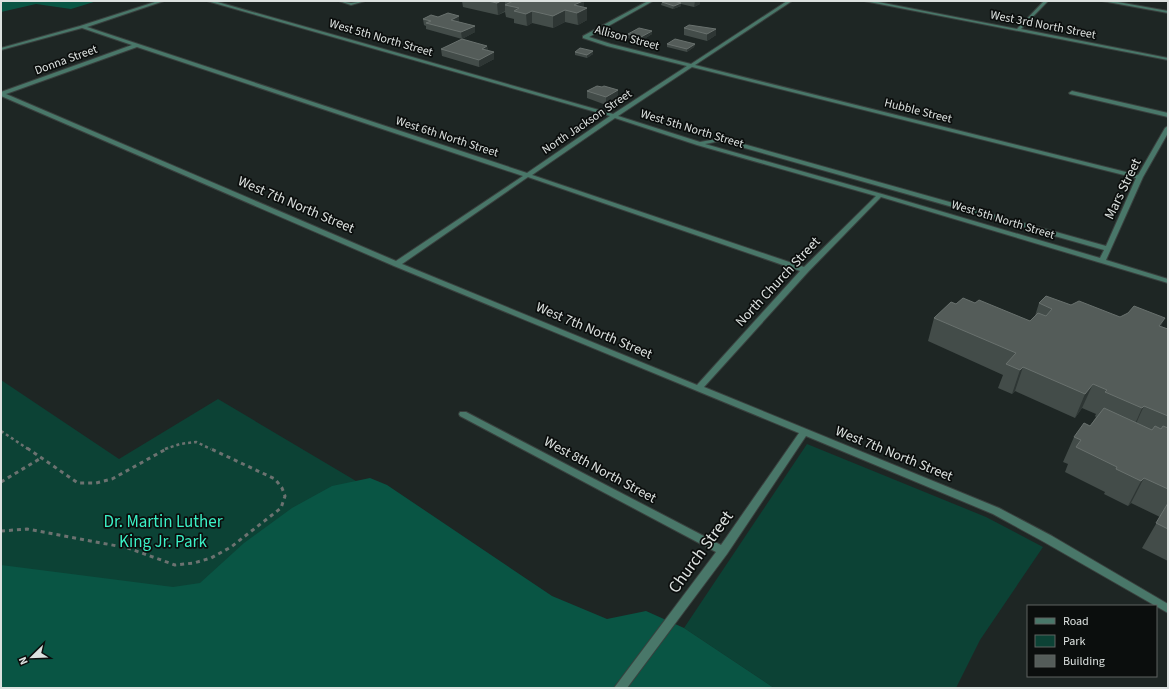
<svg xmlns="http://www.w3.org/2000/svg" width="1169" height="689" font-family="'Source Sans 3',sans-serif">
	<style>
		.green { fill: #0c4235 }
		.forest { fill: #095544 }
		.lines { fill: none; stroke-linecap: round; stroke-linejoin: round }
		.lane-casing { stroke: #39403e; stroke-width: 2 }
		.street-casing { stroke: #39403e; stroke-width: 2 }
		.path-far1 { stroke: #6c7270; stroke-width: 2.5; stroke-dasharray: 3 3; stroke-linecap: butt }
		.path { stroke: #6c7270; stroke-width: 3; stroke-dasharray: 4 4; stroke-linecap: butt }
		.lane { fill: #497769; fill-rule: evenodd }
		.street { fill: #497769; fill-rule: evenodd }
		.wall { fill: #434c49 }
		.shaded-wall { fill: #2e3634 }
		.building { fill: #545c59; stroke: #69716e }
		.labels { text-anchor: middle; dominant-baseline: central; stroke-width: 3.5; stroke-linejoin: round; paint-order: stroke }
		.far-street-label { font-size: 12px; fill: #dce1df; stroke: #0b0e0d }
		.street-label { font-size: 14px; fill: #dce1df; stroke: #0b0e0d }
		.near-park-label { font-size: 17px; fill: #3bf1c6; stroke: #0b0e0d }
		.near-street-label { font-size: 17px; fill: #dce1df; stroke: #0b0e0d }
	</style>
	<rect width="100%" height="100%" fill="#1e2624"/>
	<!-- green -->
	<g class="green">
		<polygon points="1,380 119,459 218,399 356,481 187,622 1,593"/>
		<polygon points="807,444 986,517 1043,547 980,640 956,688 774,688 684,628"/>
	</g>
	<!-- forest -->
	<g class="forest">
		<polygon points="1,1 97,1 71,9 36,4 1,12"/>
		<polygon points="370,478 387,485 552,596 607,619 646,611 684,628 774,688 1,688 1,565 173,587 200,583 244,543 292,508 332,486"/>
	</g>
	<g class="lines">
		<!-- lane casing -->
		<g class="lane-casing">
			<polygon id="lane" points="339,1 351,3 365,1 351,5"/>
		</g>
		<!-- street casing -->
		<g class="street-casing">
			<g id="street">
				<path d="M158,1H164L87,27L527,173L610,116L207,1H214L613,114L687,66L607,46L583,38V36L648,1H653L589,37L611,44L691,64L787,1H792L695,65L1138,175L1165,128L1168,126V133L1143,177L1106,260L1168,279V283L881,197L808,272L704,387L999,508L1052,536L1168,604V613L1044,542L993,514L806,436L727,554L627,688H614L716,552L460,416L459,414L460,412H466L721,545L799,433L394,266L1,96V92L132,45L82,28L1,50V48L80,26ZM137,47L523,176L396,261L6,94ZM692,67L1136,178L1106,246L722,138L700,142L618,116ZM615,118L697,145L876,196L804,267L532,175ZM720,141L1104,250L1100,258L882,194L705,144ZM528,177L800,271L697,385L402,264Z"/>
				<polygon points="864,1 873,1 1017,29 1044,1 1048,1 1021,29 1168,58 1168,60"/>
				<polygon points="1102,1 1112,1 1168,11 1168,13"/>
				<polygon points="1072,91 1168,113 1168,117 1070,94 1069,93"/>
			</g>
		</g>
		<!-- path-far1 -->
		<g class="path-far1">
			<polyline points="1,431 28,449"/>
			<polyline points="165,449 180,444 196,442 211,449"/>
		</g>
		<!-- path -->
		<g class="path">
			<polyline points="27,448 78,483 96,483 112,479 168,448"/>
			<polyline points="1,482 41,458"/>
			<polyline points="1,531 27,529 128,548 175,565 194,563 211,558 231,547 281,508 285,496 282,488 275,479 209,448"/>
		</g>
		<!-- lane -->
		<use href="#lane" class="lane"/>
		<!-- street -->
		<use href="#street" class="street"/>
	</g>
	<!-- wall -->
	<g class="wall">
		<polygon points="462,1 584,1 584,7 587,8 587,20 578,25 565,22 553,28 532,23 527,26 514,23 514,19 506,17 505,12 498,15 463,7"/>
		<polygon points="666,1 700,1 700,4 694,7 681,4 681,6 673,9 661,5 662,2"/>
		<polygon points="423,19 459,22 475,32 462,39 426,29 426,26 424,25"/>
		<polygon points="684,28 716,35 707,41 684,35"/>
		<polygon points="628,34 652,34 641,41 628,38"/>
		<polygon points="667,44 695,44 694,47 687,52 667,47"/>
		<polygon points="487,46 488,51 494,59 479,67 442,56 441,49"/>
		<polygon points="593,51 593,54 587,58 575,55 575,52"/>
		<polygon points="602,87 618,90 618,97 606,105 587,98 587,91"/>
		<polygon points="975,303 1030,321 1035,316 1039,303 1071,305 1120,317 1161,326 1168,329 1168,561 1142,548 1160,517 1131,503 1128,506 1104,494 1105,492 1065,472 1068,464 1063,462 1074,437 1090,426 1096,417 1095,416 1096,414 1082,408 1075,418 1015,391 1012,394 998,388 1003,375 928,341 934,318 956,304"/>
	</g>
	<!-- shaded-wall -->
	<g class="shaded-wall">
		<polygon points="501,1 505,1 505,11 498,15 497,3"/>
		<polygon points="583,1 584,1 584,10 587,8 587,20 578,25 577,13 574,5"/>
		<polygon points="695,1 700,1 700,4 694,7"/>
		<polygon points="681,3 681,6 673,9 674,6"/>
		<polygon points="565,10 565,22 553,28 553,16"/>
		<polygon points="532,11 532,23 527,26 526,14"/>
		<polygon points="459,16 459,22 451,20"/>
		<polygon points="475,26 475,32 462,39 461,32"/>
		<polygon points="716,29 716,35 707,41 707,34"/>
		<polygon points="652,31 652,34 641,41 641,37"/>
		<polygon points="695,44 694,47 687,52 687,49"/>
		<polygon points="487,46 488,53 482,49"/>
		<polygon points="593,51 593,54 587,58 587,55"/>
		<polygon points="494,52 494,59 479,67 479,60"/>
		<polygon points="618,90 618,97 606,105 606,97"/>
		<polygon points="1165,318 1154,342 1159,326"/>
		<polygon points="1023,367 1015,391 1012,394 1020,370"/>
		<polygon points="1093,384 1082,408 1075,418 1085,394"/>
		<polygon points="1144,406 1133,430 1131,433 1142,408"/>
		<polygon points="1144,478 1131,503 1128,506 1141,481"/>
	</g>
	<!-- building -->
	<g class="building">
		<polygon points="488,1 501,1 497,3"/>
		<polygon points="513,1 583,1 574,5 587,8 577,13 565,10 553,16 532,11 526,14 514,11 519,8 505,5"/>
		<polygon points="666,1 674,1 681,3 674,6 662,2"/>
		<polygon points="448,13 459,16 451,20 475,26 461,32 426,23 431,21 423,19 431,15 438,17"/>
		<polygon points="689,25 716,29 707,34 684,28"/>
		<polygon points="639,28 652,31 641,37 628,34"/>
		<polygon points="462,39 487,46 482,49 494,52 479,60 441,49"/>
		<polygon points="675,39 695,44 687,49 667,44"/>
		<polygon points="580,48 593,51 587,55 575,52"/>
		<polygon points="597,86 602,87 604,86 618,90 606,97 587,91"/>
		<polygon points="1046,296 1071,305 1079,301 1120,317 1128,313 1134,306 1165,318 1159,326 1168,329 1168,416 1144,406 1142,408 1105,392 1107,390 1093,384 1085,394 1023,367 1020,370 1006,364 1016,353 934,318 951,302 956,304 963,298 975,303 979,300 1030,321 1038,313 1046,316 1052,309 1039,303"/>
		<polygon points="1104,408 1152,430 1155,426 1161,429 1163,426 1168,428 1168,489 1144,478 1141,481 1116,469 1117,467 1076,447 1081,440 1074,437 1084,423 1090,426"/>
		<polygon points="1168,503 1168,529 1156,523"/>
	</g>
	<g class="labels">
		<!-- far-street labels -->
		<g class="far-street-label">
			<text transform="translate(1043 25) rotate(11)">West 3rd North Street</text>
			<text transform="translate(381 38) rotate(16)">West 5th North Street</text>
			<text transform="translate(627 38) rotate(15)">Allison Street</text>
			<text transform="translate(66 60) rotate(-20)">Donna Street</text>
			<text transform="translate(918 111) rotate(14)">Hubble Street</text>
			<text transform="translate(587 122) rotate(-34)">North Jackson Street</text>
			<text transform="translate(692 129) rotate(17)">West 5th North Street</text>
			<text transform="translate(447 137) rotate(18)">West 6th North Street</text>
			<text transform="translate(1003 220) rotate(17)">West 5th North Street</text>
		</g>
		<!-- street labels -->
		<g class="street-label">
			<text transform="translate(1123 189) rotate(-64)">Mars Street</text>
			<text transform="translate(296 205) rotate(23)">West 7th North Street</text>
			<text transform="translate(778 282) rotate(-47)">North Church Street</text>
			<text transform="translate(594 331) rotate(23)">West 7th North Street</text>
			<text transform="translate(894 454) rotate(22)">West 7th North Street</text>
			<text transform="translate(600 470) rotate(28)">West 8th North Street</text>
		</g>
		<!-- near-park labels -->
		<g class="near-park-label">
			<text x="163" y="522">Dr. Martin Luther<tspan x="163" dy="20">King Jr. Park</tspan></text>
		</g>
		<!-- near-street labels -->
		<g class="near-street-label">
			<text transform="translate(701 552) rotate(-54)">Church Street</text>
		</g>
	</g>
	<!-- border -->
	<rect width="1169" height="689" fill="none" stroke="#dce1df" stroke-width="4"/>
	<!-- legend -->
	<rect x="1027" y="605" width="130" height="72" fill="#0b0e0d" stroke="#5f6261"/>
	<rect x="1035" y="618" width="20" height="6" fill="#497769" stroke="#5f6261"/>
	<text x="1063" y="625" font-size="12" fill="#dce1df">Road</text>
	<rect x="1035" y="635" width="20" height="12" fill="#0c4235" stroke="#5f6261"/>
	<text x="1063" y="645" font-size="12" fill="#dce1df">Park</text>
	<rect x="1035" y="655" width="20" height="12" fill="#545c59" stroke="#5f6261"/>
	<text x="1063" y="665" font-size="12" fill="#dce1df">Building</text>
	<!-- north arrow -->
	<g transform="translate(32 657) rotate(247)" stroke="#0b0e0d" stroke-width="3" paint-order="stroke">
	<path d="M0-3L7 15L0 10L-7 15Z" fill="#dce1df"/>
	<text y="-6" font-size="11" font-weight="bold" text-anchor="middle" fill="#dce1df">N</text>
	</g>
</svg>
